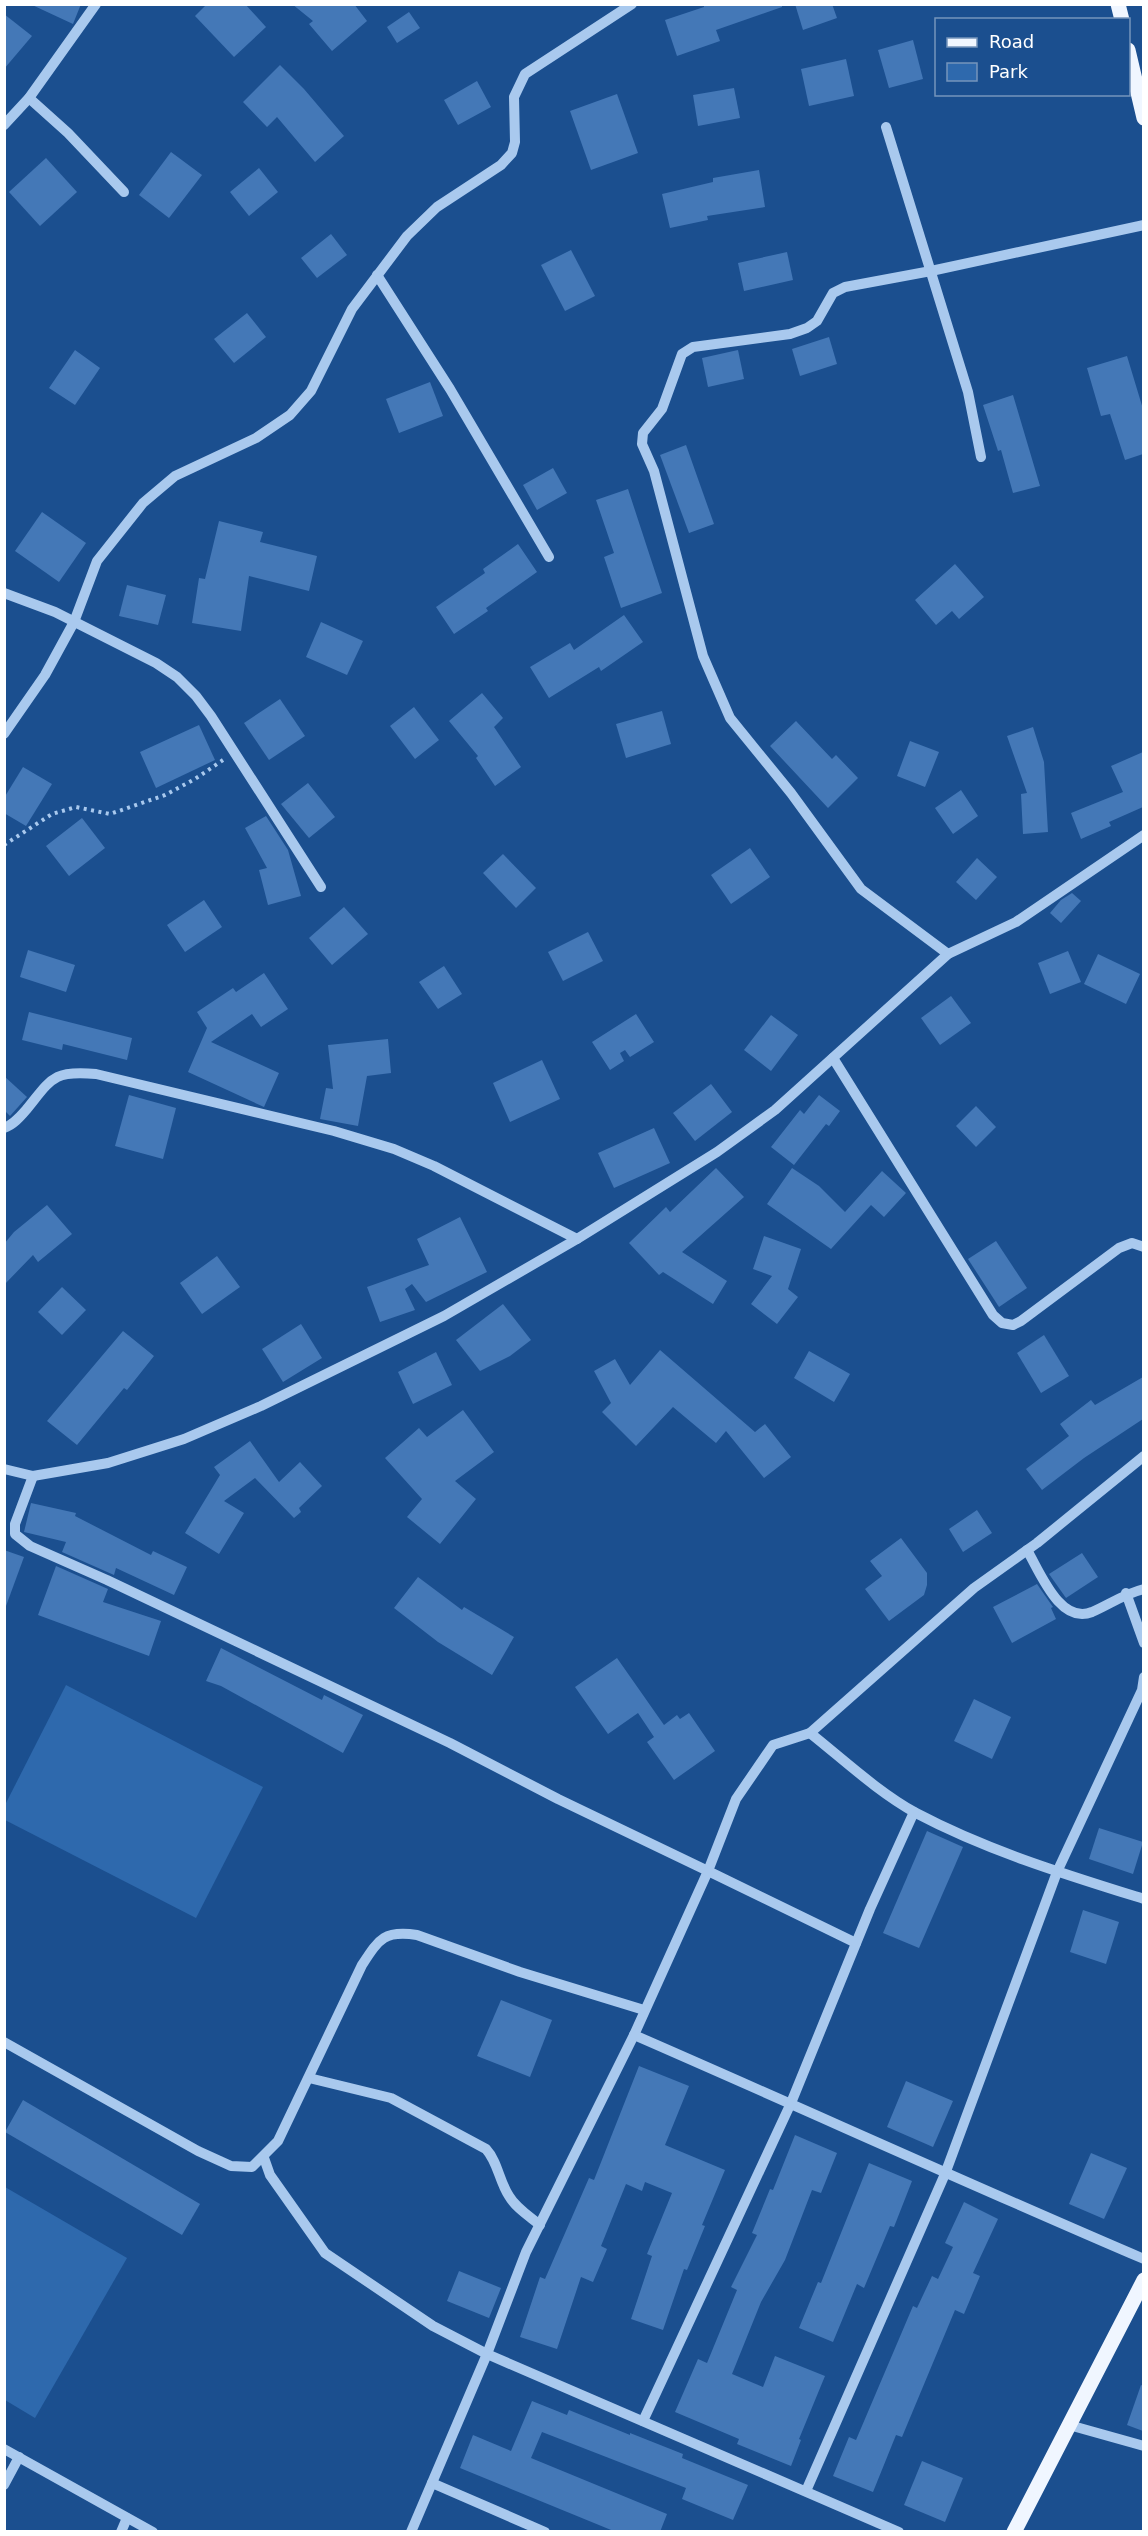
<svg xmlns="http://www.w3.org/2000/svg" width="1148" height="2536" font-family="'DejaVu Sans',sans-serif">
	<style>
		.green { fill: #2e69ad }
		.building { fill: #4478b7 }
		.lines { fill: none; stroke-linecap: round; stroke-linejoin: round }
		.path { stroke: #a9c9ee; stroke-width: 4; stroke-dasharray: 3 4.5; stroke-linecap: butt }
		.minor { stroke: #a9c9ee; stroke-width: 10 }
		.major { stroke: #f0f6ff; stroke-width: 15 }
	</style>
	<rect width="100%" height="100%" fill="#1b4f8f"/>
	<!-- green -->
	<g class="green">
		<polygon points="66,1685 263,1787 196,1918 5,1820 5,1805"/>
		<polygon points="5,2187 127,2258 35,2418 5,2400"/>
	</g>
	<!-- building -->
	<g class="building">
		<polygon points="30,4 81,4 73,24"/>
		<polygon points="207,4 245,4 266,27 234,57 195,16"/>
		<polygon points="292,4 354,4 367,21 332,51 309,24 313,21"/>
		<polygon points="704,4 782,4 782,7 716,30 720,41 677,56 665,20 704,7"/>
		<polygon points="795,4 832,4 837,18 803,30"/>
		<polygon points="409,12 420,28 397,43 387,27"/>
		<polygon points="4,14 32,36 4,69"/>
		<polygon points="913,40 923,79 889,88 878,50"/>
		<polygon points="846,59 854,96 809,106 801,69"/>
		<polygon points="280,65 304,89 344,136 315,162 277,117 267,127 243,102"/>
		<polygon points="477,81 491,107 458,125 444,100"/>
		<polygon points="734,88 740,118 698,126 693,95"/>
		<polygon points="617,94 638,153 591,170 570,111"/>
		<polygon points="171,152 202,175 169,218 139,195"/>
		<polygon points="46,158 77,192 40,226 9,192"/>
		<polygon points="259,168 278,192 249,216 230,192"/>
		<polygon points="759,170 765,207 707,216 708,220 670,228 662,194 713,182 713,178"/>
		<polygon points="331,234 347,255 317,278 301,258"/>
		<polygon points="571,250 595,296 565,311 541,265"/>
		<polygon points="787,252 793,280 744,291 738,263"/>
		<polygon points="247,313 266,337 234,363 214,339"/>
		<polygon points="829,337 837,364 800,376 792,349"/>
		<polygon points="75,350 100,368 75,405 49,388"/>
		<polygon points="738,350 744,379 708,387 702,358"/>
		<polygon points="1127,356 1143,409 1143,454 1125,460 1110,414 1101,416 1087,368"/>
		<polygon points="430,382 443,416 399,433 386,399"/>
		<polygon points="1013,395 1040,486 1013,493 1001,450 998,451 983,405"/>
		<polygon points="686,445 714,524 689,533 660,455"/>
		<polygon points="553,468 567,493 537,510 523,485"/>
		<polygon points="628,489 662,593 621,608 604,557 614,553 596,500"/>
		<polygon points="42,512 86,543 59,582 15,551"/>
		<polygon points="219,521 263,532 260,542 317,556 309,591 249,576 241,631 192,623 199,578 205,579"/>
		<polygon points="518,544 537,572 486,608 488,611 454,634 436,607 485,573 483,569"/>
		<polygon points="955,564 984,597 959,619 952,611 936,625 915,600"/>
		<polygon points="127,585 166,595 158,625 119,616"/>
		<polygon points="624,615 643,642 601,671 599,667 549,698 530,667 570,643 574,650"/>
		<polygon points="321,622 363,641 347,675 306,657"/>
		<polygon points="482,693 503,718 494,727 521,767 495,786 476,758 478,756 449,721"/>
		<polygon points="280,699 305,736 269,760 244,723"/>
		<polygon points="414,707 439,740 415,759 390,726"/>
		<polygon points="662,711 671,744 626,758 616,724"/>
		<polygon points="796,721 832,759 836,755 858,778 828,808 770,746"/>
		<polygon points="199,725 215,760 156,788 140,752"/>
		<polygon points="1033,727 1044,762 1048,832 1023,834 1021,794 1027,793 1007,736"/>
		<polygon points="910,741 939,752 925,787 897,776"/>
		<polygon points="1143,752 1143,807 1109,822 1111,826 1081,839 1071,813 1123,792 1111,766"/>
		<polygon points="23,767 52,784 26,826 4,813 4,798"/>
		<polygon points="308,783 335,817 309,838 281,804"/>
		<polygon points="961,790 978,816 953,834 935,808"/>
		<polygon points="266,816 288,850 301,896 268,905 259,870 267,868 245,828"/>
		<polygon points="82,818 105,848 69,876 46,846"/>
		<polygon points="750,848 770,877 731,904 711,875"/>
		<polygon points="503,854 536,888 516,908 483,873"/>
		<polygon points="977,858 997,877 976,900 956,882"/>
		<polygon points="1072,893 1081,901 1061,923 1050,913 1061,900"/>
		<polygon points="204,900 222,927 185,952 167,925"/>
		<polygon points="344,907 368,934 332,965 309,938"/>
		<polygon points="588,932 603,961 563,981 548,952"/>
		<polygon points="28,950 75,965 66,992 20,977"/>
		<polygon points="1068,951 1081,982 1050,994 1038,963"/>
		<polygon points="1098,954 1140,974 1126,1004 1084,984"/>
		<polygon points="444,966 462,994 438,1009 419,982"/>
		<polygon points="264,973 288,1009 261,1027 252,1014 211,1042 279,1073 264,1107 188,1072 207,1028 197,1012 233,988 236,992"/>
		<polygon points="951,996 971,1023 940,1045 921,1018"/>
		<polygon points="29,1012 132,1038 127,1060 63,1044 62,1050 22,1040"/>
		<polygon points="636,1014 654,1042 630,1057 625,1050 620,1053 624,1061 610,1070 592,1042"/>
		<polygon points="771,1015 798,1035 771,1071 744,1050"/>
		<polygon points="388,1039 391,1073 367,1076 358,1126 320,1119 326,1088 333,1089 328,1045"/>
		<polygon points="542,1060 560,1099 510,1122 493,1083"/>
		<polygon points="4,1076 27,1097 10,1116 4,1110"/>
		<polygon points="711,1084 732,1112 695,1141 673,1113"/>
		<polygon points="129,1095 176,1108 163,1159 115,1146"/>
		<polygon points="819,1095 840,1111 829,1126 826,1124 794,1165 771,1147 800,1110 804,1114"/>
		<polygon points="976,1106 996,1127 976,1147 956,1126"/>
		<polygon points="654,1128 670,1163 614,1188 598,1153"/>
		<polygon points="716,1168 744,1197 682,1252 727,1281 713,1304 663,1272 659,1275 629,1243 666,1207 670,1212"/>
		<polygon points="792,1168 819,1186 845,1212 882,1171 906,1193 884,1217 871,1205 831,1249 767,1204"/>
		<polygon points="47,1205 72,1234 38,1262 33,1255 4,1285 4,1244 14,1232"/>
		<polygon points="460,1217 487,1272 426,1302 412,1284 405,1289 415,1310 380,1322 367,1287 429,1265 417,1239"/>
		<polygon points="764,1236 801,1249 788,1289 798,1297 777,1324 751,1304 772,1276 753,1269"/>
		<polygon points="996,1241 1027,1288 999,1307 968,1259"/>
		<polygon points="217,1256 240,1287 202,1314 180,1283"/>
		<polygon points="62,1287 86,1310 62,1335 38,1312"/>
		<polygon points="503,1304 531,1340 510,1356 480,1371 456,1340"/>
		<polygon points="301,1324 322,1358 283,1382 262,1349"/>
		<polygon points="123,1331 154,1356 127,1390 124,1388 77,1445 47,1421"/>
		<polygon points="1044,1335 1069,1376 1041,1393 1017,1353"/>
		<polygon points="660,1350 755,1432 765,1424 791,1457 764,1478 726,1431 716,1443 673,1407 636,1446 602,1412 611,1403 594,1371 615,1359 630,1385"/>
		<polygon points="809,1351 850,1374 834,1402 794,1378"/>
		<polygon points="436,1352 452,1385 413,1404 398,1372"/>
		<polygon points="1143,1377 1143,1419 1084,1458 1042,1490 1026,1469 1069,1436 1060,1424 1091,1400 1095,1405"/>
		<polygon points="463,1410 494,1452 455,1481 476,1499 440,1544 407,1517 422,1499 385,1458 419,1428 427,1437"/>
		<polygon points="250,1441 279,1482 300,1462 322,1486 299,1508 301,1512 294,1518 255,1478 224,1501 244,1513 219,1554 185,1533 220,1475 214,1467"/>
		<polygon points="31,1503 76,1513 75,1516 151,1555 153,1551 187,1567 174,1595 116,1568 114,1575 62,1552 66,1542 24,1532"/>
		<polygon points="977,1510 992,1533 963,1552 949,1529"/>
		<polygon points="901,1538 927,1573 927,1585 924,1595 889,1621 865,1589 882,1576 870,1561"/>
		<polygon points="4,1550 24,1557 6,1606 4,1606"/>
		<polygon points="1082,1553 1098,1577 1066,1598 1049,1574"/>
		<polygon points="56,1566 108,1589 103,1602 161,1621 149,1656 38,1615"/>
		<polygon points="418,1577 462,1610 464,1607 514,1637 492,1675 438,1642 394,1608"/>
		<polygon points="1037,1584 1053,1607 1051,1608 1056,1619 1012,1643 993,1607"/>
		<polygon points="221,1648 322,1700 324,1695 363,1715 343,1753 221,1686 206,1681"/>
		<polygon points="617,1658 664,1725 677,1715 680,1719 689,1713 715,1751 674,1780 647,1742 654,1737 638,1713 608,1734 575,1687"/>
		<polygon points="974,1699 1011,1717 992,1759 954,1741"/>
		<polygon points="1099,1828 1143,1842 1133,1874 1089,1859"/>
		<polygon points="927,1831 963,1847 919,1948 883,1933"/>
		<polygon points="1083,1910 1119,1922 1106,1964 1070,1952"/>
		<polygon points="501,2000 552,2020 530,2077 477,2056"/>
		<polygon points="639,2066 689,2086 665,2145 725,2170 702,2225 705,2226 687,2270 684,2269 663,2330 631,2319 652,2256 647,2254 672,2193 645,2182 642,2191 626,2184 601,2246 607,2249 593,2282 581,2277 557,2349 520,2337 540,2277 545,2279 589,2178 594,2180"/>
		<polygon points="906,2081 953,2101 933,2147 887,2127"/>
		<polygon points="23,2100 200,2204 182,2235 5,2132"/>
		<polygon points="795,2135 837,2153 821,2193 812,2190 785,2260 761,2302 732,2374 763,2387 775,2356 825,2376 799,2439 801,2440 791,2466 737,2444 739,2439 675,2412 698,2359 707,2363 737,2290 731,2287 757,2235 752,2233 770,2189 773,2190"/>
		<polygon points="1091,2153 1127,2168 1104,2219 1069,2204"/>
		<polygon points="869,2163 912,2181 894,2227 890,2226 864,2288 857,2284 833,2342 799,2328 818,2282 821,2283"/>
		<polygon points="964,2202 998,2219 973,2273 980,2276 964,2314 955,2310 902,2437 896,2435 873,2492 833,2476 849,2437 856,2440 913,2306 917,2308 932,2276 938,2279 953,2247 945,2243"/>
		<polygon points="459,2271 501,2288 489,2318 447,2301"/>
		<polygon points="1141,2385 1143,2386 1143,2431 1127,2425"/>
		<polygon points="532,2401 567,2415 569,2410 630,2435 630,2433 683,2454 682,2458 748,2485 733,2520 682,2499 686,2488 542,2432 531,2458 667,2514 660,2532 616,2532 460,2468 473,2435 511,2451"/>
		<polygon points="922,2461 963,2478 945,2522 904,2505"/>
	</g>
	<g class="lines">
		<!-- path -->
		<polyline class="path" points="4,845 52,814 76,807 110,814 165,795 195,779 223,760"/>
		<!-- minor -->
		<g class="minor">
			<polyline points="29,98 68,133 124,192"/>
			<polyline points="4,125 29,98 96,4"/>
			<polyline points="886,127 968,392 981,457"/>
			<polyline points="377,275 450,389 549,557"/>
			<polyline points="4,593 55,612 156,663 177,677 196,696 211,716 321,887"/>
			<polyline points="4,734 45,675 74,622 97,561 143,503 175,476 256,438 290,415 311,391 352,309 407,236 437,207 501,165 512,153 515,142 514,97 525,74 632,4"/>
			<polyline points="948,954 861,889 791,793 730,718 703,656 654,471 642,444 643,433 662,409 682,354 693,347 790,334 807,328 817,321 833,293 845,287 931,271 1144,225"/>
			<polyline points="833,1058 993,1315 1002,1323 1013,1325 1021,1321 1119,1248 1132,1243 1144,1247"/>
			<path d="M4,1128C13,1125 20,1117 26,1110C52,1078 53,1070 96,1074L334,1131L394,1149L434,1166L577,1239"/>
			<polyline points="4,1469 33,1476 108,1463 184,1439 261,1406 444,1316 577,1239 717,1152 775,1110 948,954 1016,922 1144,835"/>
			<polyline points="33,1476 15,1524 15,1534 30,1546 107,1580 450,1743 558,1799 708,1871 634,2035 526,2252 487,2354 411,2532"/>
			<path d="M1027,1550C1040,1572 1060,1625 1092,1612C1110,1604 1124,1594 1144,1589"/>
			<polyline points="1126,1593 1144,1643"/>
			<path d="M810,1733C844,1760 878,1792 916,1813C988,1851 1067,1875 1144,1899"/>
			<polyline points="856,1943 708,1871 736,1799 773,1745 810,1733 974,1588 1037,1543 1144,1456"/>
			<path d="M634,2035C804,2109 973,2186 1144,2259"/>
			<path d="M4,2042L198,2151L231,2166L252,2167L278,2141L362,1965C379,1939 384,1930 417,1935L520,1972L644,2010"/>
			<path d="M309,2078L391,2098L486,2149C498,2162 499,2181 509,2196C516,2208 529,2216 540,2225"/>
			<polyline points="264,2158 270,2175 325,2253 433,2326 487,2354 899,2532"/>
			<polyline points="643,2421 791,2103 870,1909 914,1812"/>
			<polyline points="1069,2425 1144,2446"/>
			<polyline points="4,2449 153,2532"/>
			<polyline points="432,2483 545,2532"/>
			<polyline points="4,2485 19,2457"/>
			<polyline points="806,2491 945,2174 1057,1872 1142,1690 1144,1677"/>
			<polyline points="121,2532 127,2518"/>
		</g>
		<!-- major -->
		<g class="major">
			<polyline points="1118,4 1122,20"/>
			<polyline points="1128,50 1144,118"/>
			<polyline points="1014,2532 1144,2280"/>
		</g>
	</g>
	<!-- border -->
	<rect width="1148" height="2536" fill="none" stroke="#ffffff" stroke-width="12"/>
	<!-- legend -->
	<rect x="935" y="18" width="195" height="78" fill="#1b4f8f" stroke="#7695bc" stroke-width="1.5"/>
	<rect x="947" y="38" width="30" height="9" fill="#f0f6ff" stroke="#7695bc" stroke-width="1.5"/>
	<text x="989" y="48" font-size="18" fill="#ffffff">Road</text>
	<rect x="947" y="63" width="30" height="18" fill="#2e69ad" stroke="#7695bc" stroke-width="1.5"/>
	<text x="989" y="78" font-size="18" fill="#ffffff">Park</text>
</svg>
